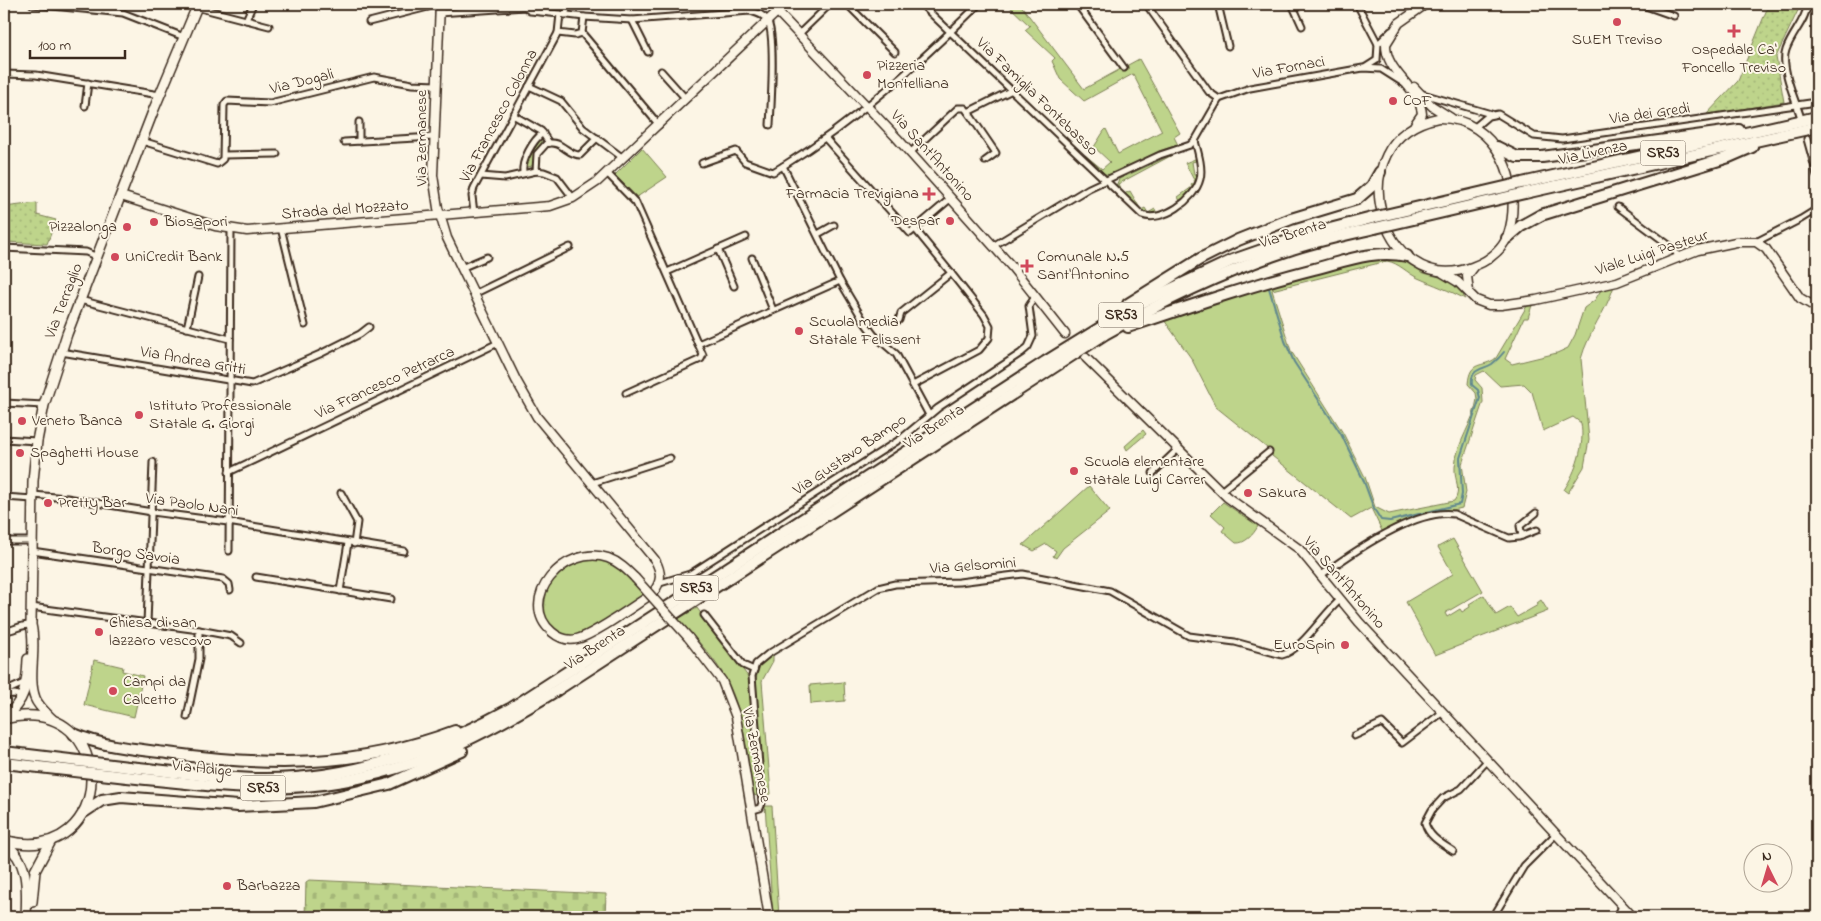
<svg xmlns="http://www.w3.org/2000/svg" width="1821" height="921" font-family="'Indie Flower',sans-serif">
	<style>
		.grass { fill: #bed48b; stroke: #7c7f54 }
		.cemetery { fill: url(#cemetery-stones); stroke: #7c7f54 }
		.park { fill: url(#park-dots); stroke: #7c7f54 }
		.lines { fill: none; stroke-linecap: round; stroke-linejoin: round }
		.stream { stroke: #60878e; stroke-width: 2 }
		.street-casing { stroke: #3b2a1e; stroke-width: 9 }
		.secondary-casing { stroke: #3b2a1e; stroke-width: 11 }
		.primary-casing { stroke: #3b2a1e; stroke-width: 12 }
		.highway-casing { stroke: #3b2a1e; stroke-width: 14 }
		.street { stroke: #fcf5e5; stroke-width: 5 }
		.secondary { stroke: #fcf5e5; stroke-width: 8 }
		.primary { stroke: #fcf5e5; stroke-width: 9 }
		.highway { stroke: #fcf5e5; stroke-width: 10 }
		.secondary-bridge-casing { stroke: #3b2a1e; stroke-width: 11; stroke-linecap: butt }
		.highway-bridge-casing { stroke: #3b2a1e; stroke-width: 14; stroke-linecap: butt }
		.secondary-bridge { stroke: #fcf5e5; stroke-width: 8 }
		.highway-bridge { stroke: #fcf5e5; stroke-width: 10 }
		.poi-dot { fill: #d1495b; stroke: #fcf5e5; stroke-width: 2 }
		.labels { text-anchor: middle; dominant-baseline: central; stroke-width: 4; stroke-linejoin: round; paint-order: stroke }
		.shield { fill: #fcf5e5; stroke: #75675a; stroke-width: 1 }
		.shield-label { font-size: 15px; font-weight: bold; fill: #3b2a1e }
		.poi-label { font-size: 16px; fill: #3b2a1e; stroke: #fcf5e5; text-anchor: start }
		.street-label { font-size: 16px; fill: #3b2a1e; stroke: #fcf5e5 }
	</style>
	<defs>
		<pattern id="cemetery-stones" width="16" height="16" patternUnits="userSpaceOnUse" patternTransform="scale(1.25)"><rect width="16" height="16" fill="#bed48b"/><path d="M2 7V4a2 2 0 0 1 4 0v3zM10 15v-3a2 2 0 0 1 4 0v3z" fill="#a4b678"/></pattern>
		<pattern id="park-dots" width="8" height="8" patternUnits="userSpaceOnUse" patternTransform="scale(1.25)"><rect width="8" height="8" fill="#bed48b"/><path d="M2 2h.1M6 6h.1" fill="none" stroke="#a4b678" stroke-width="1.8" stroke-linecap="round"/></pattern>
	</defs>
	<rect width="100%" height="100%" fill="#fcf5e5"/>
	<filter id="ink" filterUnits="userSpaceOnUse"><feTurbulence type="fractalNoise" baseFrequency=".02" numOctaves="2"/><feDisplacementMap in="SourceGraphic" scale="10" xChannelSelector="R" yChannelSelector="G"/><feConvolveMatrix kernelMatrix="1 2 1 2 8 2 1 2 1" color-interpolation-filters="sRGB"/></filter>
	<g filter="url(#ink)">
		<!-- grass -->
		<g class="grass">
			<polygon points="1007,4 1020,4 1084,89 1139,59 1180,133 1174,137 1178,145 1159,151 1112,175 1105,174 1085,155 1102,169 1110,162 1094,147 1104,131 1106,129 1118,154 1162,131 1133,74 1084,101 1060,79 1052,61 1055,58 1025,30 1030,26"/>
			<polygon points="540,139 543,143 536,151 532,166 528,167 526,163"/>
			<polygon points="642,148 667,177 637,197 615,175"/>
			<polygon points="1176,153 1118,184 1120,188 1116,186 1119,179"/>
			<path d="M1195,159L1196,161L1192,162L1194,174H1198C1196,186 1188,193 1180,201L1178,197L1192,187L1191,185L1195,182L1185,163Z"/>
			<path d="M1130,191L1141,210L1145,208L1148,213L1155,209L1157,214C1142,215 1134,205 1124,194Z"/>
			<path d="M1377,256L1400,259L1424,273L1451,280L1460,288L1465,299C1449,290 1434,285 1418,278C1407,273 1399,263 1387,261L1272,290L1291,351L1343,433L1365,477L1375,507L1389,514L1454,501C1462,491 1454,479 1455,467C1456,442 1474,423 1477,399L1476,393L1468,384C1470,359 1482,369 1496,358L1527,306L1532,305L1528,318H1524L1505,359L1512,364L1557,353L1568,348L1575,335L1584,308L1595,300L1601,290L1614,286C1606,312 1588,333 1581,359L1589,440L1584,467L1568,493L1564,490C1576,471 1585,446 1581,423L1573,417L1543,431L1532,392L1524,384L1500,386L1484,371L1476,375L1475,380L1482,388L1483,402L1462,464L1466,492L1462,508L1407,521L1383,533L1371,508L1351,519L1272,456V452L1216,407L1191,358L1164,320L1266,287L1267,285Z"/>
			<polygon points="1143,430 1146,434 1127,450 1125,446"/>
			<polygon points="1089,486 1110,511 1063,548 1056,558 1053,556 1056,551 1046,544 1034,551 1023,545"/>
			<path d="M1223,502L1258,526C1254,534 1245,544 1236,543L1222,531L1225,527L1211,514Z"/>
			<polygon points="1453,539 1483,591 1445,613 1447,617 1460,609 1462,612 1470,607 1469,604 1484,595 1496,615 1510,607 1517,617 1538,605 1537,603 1541,600 1548,611 1435,655 1406,602 1453,574 1438,547"/>
			<path d="M593,558L614,564L644,594C628,604 591,633 574,636C533,642 538,577 570,563C577,561 585,560 593,558Z"/>
			<path d="M697,608L749,678L757,796L754,795C747,757 745,714 726,679C714,657 695,638 678,619Z"/>
			<polygon points="773,655 773,661 762,681 771,794 764,795 755,682 760,665"/>
			<polygon points="94,660 123,667 122,671 143,676 134,717 84,705"/>
			<polygon points="844,682 845,701 811,704 810,685"/>
			<polygon points="765,806 772,806 779,917 773,917"/>
		</g>
		<!-- cemetery -->
		<polygon class="cemetery" points="309,880 606,894 605,917 305,917 306,882"/>
		<!-- park -->
		<g class="park">
			<polygon points="1769,4 1801,4 1776,57 1784,102 1706,115 1738,81"/>
			<polygon points="37,203 37,215 56,220 47,244 4,242 4,207"/>
		</g>
		<g class="lines">
			<!-- stream -->
			<path class="stream" d="M1269,288L1285,341L1294,362L1341,434L1363,479L1374,509L1381,520L1390,521L1460,504L1462,494L1460,458L1480,398L1478,390L1472,385C1470,368 1482,370 1492,364C1497,360 1501,356 1504,352"/>
			<!-- street casing -->
			<g class="street-casing">
				<g id="street">
					<polyline points="32,4 123,13 184,37"/>
					<polyline points="847,4 895,52"/>
					<path d="M921,4L1142,215C1162,223 1195,200 1200,179C1203,168 1198,152 1195,141"/>
					<polyline points="1077,4 1124,68"/>
					<polyline points="1146,4 1209,92 1219,99"/>
					<polyline points="1218,4 1228,46"/>
					<polyline points="1292,4 1302,26"/>
					<polyline points="1357,4 1378,44"/>
					<polyline points="1640,4 1674,16"/>
					<polyline points="196,7 269,26"/>
					<polyline points="439,13 525,7 530,11 560,14"/>
					<polygon points="560,14 584,17 582,33 575,35 558,33"/>
					<polyline points="565,15 569,4"/>
					<path d="M584,17L632,20L750,11C757,13 763,14 767,20C776,32 771,106 770,125"/>
					<polyline points="246,20 253,4"/>
					<polyline points="632,20 648,52"/>
					<polyline points="369,22 440,4"/>
					<polyline points="582,33 659,125"/>
					<polyline points="799,34 830,4"/>
					<polyline points="1366,67 1377,60 1378,44 1391,31"/>
					<polyline points="661,71 686,99"/>
					<polyline points="4,74 36,75 160,95"/>
					<polyline points="529,86 561,101 583,128 623,158"/>
					<polyline points="1423,94 1491,114"/>
					<polyline points="1219,99 1250,88 1363,68 1381,69 1403,83"/>
					<polyline points="85,106 88,83"/>
					<polyline points="968,112 996,153 985,161"/>
					<polyline points="513,115 541,131 549,143"/>
					<path d="M1800,115C1795,99 1780,66 1786,50C1792,33 1805,22 1808,4"/>
					<polyline points="359,122 359,141"/>
					<polyline points="1475,127 1488,116 1498,114 1534,136 1562,139 1817,102"/>
					<polyline points="826,139 910,233 951,198"/>
					<polyline points="1807,139 1817,175"/>
					<polyline points="142,141 217,164 223,159 224,105 227,101 270,103 374,77 412,84 436,85"/>
					<polyline points="344,142 434,137"/>
					<polyline points="910,153 958,108 965,108 968,112 1012,90"/>
					<polyline points="224,155 277,154"/>
					<polyline points="702,163 736,151 745,162 773,172 783,166"/>
					<path d="M536,171L537,154L546,144C561,139 567,155 580,155L597,138"/>
					<path d="M523,173C521,161 533,140 543,133"/>
					<polyline points="607,173 636,203 698,344"/>
					<polyline points="481,176 505,178 536,171 544,172 557,177 573,198"/>
					<polyline points="1618,207 1673,248 1678,256"/>
					<polyline points="474,213 472,196 474,188 558,33"/>
					<polyline points="281,228 305,325"/>
					<polyline points="818,234 834,225"/>
					<polyline points="1756,242 1801,219 1817,209"/>
					<polyline points="993,246 1089,188 1160,155 1190,145 1196,139 1219,99"/>
					<polyline points="4,248 86,252 97,257"/>
					<polyline points="718,249 734,286"/>
					<polyline points="752,258 773,310"/>
					<polyline points="461,268 487,257"/>
					<polyline points="667,272 746,237"/>
					<polyline points="474,294 570,247"/>
					<polyline points="80,300 230,339"/>
					<polyline points="899,320 901,313 951,273 915,229"/>
					<polyline points="187,328 198,277"/>
					<polyline points="61,352 252,384 320,354 360,334 369,327"/>
					<polyline points="913,385 979,350 989,338 990,326 984,315 951,273"/>
					<polyline points="626,393 701,359 703,355 698,344 840,281"/>
					<polyline points="4,403 44,405"/>
					<path d="M929,415L896,354L874,335L865,323L840,281L783,166C856,121 918,64 979,4"/>
					<polyline points="4,439 37,441"/>
					<polyline points="229,472 498,343"/>
					<polyline points="1153,473 1179,448"/>
					<polyline points="592,483 670,458"/>
					<polyline points="1221,491 1269,452"/>
					<polyline points="341,493 357,522 354,544"/>
					<polyline points="33,495 67,498 152,512 228,522 404,551"/>
					<polyline points="4,497 33,499"/>
					<polyline points="1522,536 1520,526 1536,513"/>
					<polyline points="4,541 32,541"/>
					<polyline points="32,551 223,579 229,584 230,590"/>
					<polyline points="229,551 231,230"/>
					<path d="M1320,576C1350,554 1416,508 1454,514L1509,538L1519,537L1537,530"/>
					<polyline points="256,577 391,599"/>
					<polyline points="660,583 690,574 902,438 938,408 1021,353 1028,347 1033,336 1029,306 1035,297"/>
					<polyline points="340,591 348,543"/>
					<polyline points="31,607 199,630 231,636 241,643"/>
					<polyline points="704,615 743,665 754,670"/>
					<polyline points="147,624 153,462"/>
					<path d="M4,631C14,631 21,624 31,625"/>
					<polyline points="4,692 26,682"/>
					<polyline points="4,695 15,694 22,697"/>
					<polyline points="187,717 199,659 199,630"/>
					<polyline points="1354,736 1382,723 1402,743 1443,712"/>
					<path d="M753,810L760,808L762,803L752,676L756,664L768,654L878,588L895,584L959,582L1023,574L1110,591L1189,636L1235,642L1282,655C1302,650 1323,614 1340,600"/>
					<path d="M1453,851C1441,843 1429,837 1425,823L1432,810L1443,798L1461,789L1487,761"/>
					<polyline points="1493,917 1524,866 1556,834"/>
					<polyline points="1617,917 1622,906"/>
				</g>
			</g>
			<!-- secondary casing -->
			<g class="secondary-casing">
				<g id="secondary">
					<path d="M440,4L433,175L438,208L447,238L516,380L537,417L655,560C662,573 662,582 652,594C635,605 594,635 577,639C568,641 559,638 552,632C515,600 565,543 608,558C619,562 627,570 635,578"/>
					<polyline points="770,4 897,138 1012,267 1065,334"/>
					<polyline points="1414,87 1432,106 1451,118"/>
					<path d="M1438,118C1498,117 1524,185 1508,235C1502,251 1488,261 1472,267C1381,301 1334,139 1438,118Z"/>
					<path d="M1415,124L1422,114C1420,87 1385,73 1386,44L1399,23L1426,4"/>
					<polyline points="121,196 215,226 247,231 550,206 573,198 597,182 777,12"/>
					<polyline points="1443,273 1458,282 1476,300 1489,305 1501,305 1536,300 1617,282 1698,250 1736,242 1756,242 1766,249 1800,298 1817,308"/>
					<polyline points="1469,292 1467,276 1474,267"/>
					<polyline points="1086,358 1227,497 1299,549 1359,622 1633,917"/>
					<polyline points="688,637 722,681 736,717 769,917"/>
				</g>
			</g>
			<!-- primary casing -->
			<g class="primary-casing">
				<g id="primary">
					<path d="M4,718C25,701 27,686 28,659"/>
					<path d="M4,719C121,690 119,871 4,840"/>
					<path d="M52,719C46,713 38,706 35,698C27,677 37,648 31,625L33,481L37,441L44,405L67,334L154,109L198,4"/>
					<path d="M4,843C30,861 27,889 26,917"/>
					<polyline points="32,902 35,871 51,841"/>
				</g>
			</g>
			<!-- highway casing -->
			<g class="highway-casing">
				<g id="highway">
					<polyline points="1497,147 1517,157 1542,157 1739,130"/>
					<polyline points="1522,183 1817,117"/>
					<polyline points="1525,193 1817,127"/>
					<polyline points="1507,238 1521,226 1541,215 1729,157 1752,147"/>
					<polyline points="1128,304 1200,259 1238,240 1291,219 1357,199 1372,186 1380,172"/>
					<path d="M1128,327C1190,306 1251,285 1314,269C1345,261 1375,249 1407,256"/>
					<path d="M74,734C104,747 135,749 167,753C270,767 356,768 455,731"/>
					<path d="M128,767C171,771 214,778 257,779C347,781 432,752 510,709L1045,362L1139,304L1233,260L1299,237L1372,218"/>
					<path d="M127,777C171,781 215,788 259,788C376,789 460,750 557,690L1105,334C1163,301 1223,272 1286,251C1315,241 1345,235 1375,228"/>
					<polyline points="84,812 102,800 121,797 238,806 314,802 389,784 462,751"/>
				</g>
			</g>
			<!-- street -->
			<use href="#street" class="street"/>
			<!-- secondary -->
			<use href="#secondary" class="secondary"/>
			<!-- primary -->
			<use href="#primary" class="primary"/>
			<!-- highway -->
			<use href="#highway" class="highway"/>
			<!-- secondary-bridge casing -->
			<g class="secondary-bridge-casing">
				<polyline id="secondary-bridge" points="635,578 688,637"/>
			</g>
			<!-- highway-bridge casing -->
			<g class="highway-bridge-casing">
				<g id="highway-bridge">
					<polyline points="1372,218 1522,183"/>
					<polyline points="1375,228 1525,193"/>
					<polyline points="4,752 128,767"/>
					<polyline points="4,763 127,777"/>
				</g>
			</g>
			<!-- secondary-bridge -->
			<use href="#secondary-bridge" class="secondary-bridge"/>
			<!-- highway-bridge -->
			<use href="#highway-bridge" class="highway-bridge"/>
		</g>
	</g>
	<!-- markers -->
	<g class="poi-dot">
		<circle cx="1617" cy="22" r="5"/>
		<path d="M1731.5 23.5h5v5h5v5h-5v5h-5v-5h-5v-5h5z"/>
		<circle cx="867" cy="75" r="5"/>
		<circle cx="1393" cy="101" r="5"/>
		<path d="M926.5 186.5h5v5h5v5h-5v5h-5v-5h-5v-5h5z"/>
		<circle cx="950" cy="221" r="5"/>
		<circle cx="154" cy="222" r="5"/>
		<circle cx="127" cy="227" r="5"/>
		<circle cx="115" cy="257" r="5"/>
		<path d="M1024.5 258.5h5v5h5v5h-5v5h-5v-5h-5v-5h5z"/>
		<circle cx="799" cy="331" r="5"/>
		<circle cx="139" cy="415" r="5"/>
		<circle cx="22" cy="421" r="5"/>
		<circle cx="20" cy="453" r="5"/>
		<circle cx="1074" cy="471" r="5"/>
		<circle cx="1248" cy="493" r="5"/>
		<circle cx="48" cy="503" r="5"/>
		<circle cx="99" cy="632" r="5"/>
		<circle cx="1345" cy="645" r="5"/>
		<circle cx="113" cy="691" r="5"/>
		<circle cx="227" cy="886" r="5"/>
	</g>
	<g class="labels">
		<!-- shield labels -->
		<g class="shield">
			<rect x="1640.5" y="140.5" width="45" height="25" rx="4"/>
			<rect x="1098.5" y="302.5" width="45" height="25" rx="4"/>
			<rect x="673.5" y="575.5" width="45" height="25" rx="4"/>
			<rect x="240.5" y="775.5" width="45" height="25" rx="4"/>
		</g>
		<g class="shield-label">
			<text x="1663" y="153">SR53</text>
			<text x="1121" y="315">SR53</text>
			<text x="696" y="588">SR53</text>
			<text x="263" y="788">SR53</text>
		</g>
		<!-- poi labels -->
		<g class="poi-label">
			<text x="1617" y="40" text-anchor="middle">SUEM Treviso</text>
			<text x="1734" y="50" text-anchor="middle">Ospedale Ca'<tspan x="1734" dy="18">Foncello Treviso</tspan></text>
			<text x="877" y="66">Pizzeria<tspan x="877" dy="18">Montelliana</tspan></text>
			<text x="1403" y="101">COF</text>
			<text x="919" y="194" text-anchor="end">Farmacia Trevigiana</text>
			<text x="940" y="221" text-anchor="end">Despar</text>
			<text x="164" y="222">Biosapori</text>
			<text x="117" y="227" text-anchor="end">Pizzalonga</text>
			<text x="125" y="257">UniCredit Bank</text>
			<text x="1037" y="257">Comunale N.5<tspan x="1037" dy="18">Sant'Antonino</tspan></text>
			<text x="809" y="322">Scuola media<tspan x="809" dy="18">Statale Felissent</tspan></text>
			<text x="149" y="406">Istituto Professionale<tspan x="149" dy="18">Statale G. Giorgi</tspan></text>
			<text x="32" y="421">Veneto Banca</text>
			<text x="30" y="453">Spaghetti House</text>
			<text x="1084" y="462">Scuola elementare<tspan x="1084" dy="18">statale Luigi Carrer</tspan></text>
			<text x="1258" y="493">Sakura</text>
			<text x="58" y="503">Pretty Bar</text>
			<text x="109" y="623">Chiesa di san<tspan x="109" dy="18">lazzaro vescovo</tspan></text>
			<text x="1335" y="645" text-anchor="end">EuroSpin</text>
			<text x="123" y="682">Campi da<tspan x="123" dy="18">Calcetto</tspan></text>
			<text x="237" y="886">Barbazza</text>
		</g>
		<!-- street labels -->
		<g class="street-label">
			<text transform="translate(1289 68) rotate(-10)">Via Fornaci</text>
			<text transform="translate(302 82) rotate(-14)">Via Dogali</text>
			<text transform="translate(1037 97) rotate(44)">Via Famiglia Fontebasso</text>
			<text transform="translate(1650 114) rotate(-8)">Via dei Gredi</text>
			<text transform="translate(499 116) rotate(-62)">Via Francesco Colonna</text>
			<text transform="translate(422 138) rotate(-90)">Via Zermanese</text>
			<text transform="translate(1593 153) rotate(-12)">Via Livenza</text>
			<text transform="translate(932 156) rotate(48)">Via Sant'Antonino</text>
			<text transform="translate(345 210) rotate(-4)">Strada del Mozzato</text>
			<text transform="translate(1293 234) rotate(-17)">Via Brenta</text>
			<text transform="translate(1652 253) rotate(-18)">Viale Luigi Pasteur</text>
			<text transform="translate(64 301) rotate(-69)">Via Terraglio</text>
			<text transform="translate(193 361) rotate(10)">Via Andrea Gritti</text>
			<text transform="translate(385 383) rotate(-25)">Via Francesco Petrarca</text>
			<text transform="translate(934 427) rotate(-33)">Via Brenta</text>
			<text transform="translate(850 455) rotate(-34)">Via Gustavo Bampo</text>
			<text transform="translate(192 505) rotate(8)">Via Paolo Nani</text>
			<text transform="translate(136 554) rotate(8)">Borgo Savoia</text>
			<text transform="translate(973 566) rotate(-4)">Via Gelsomini</text>
			<text transform="translate(1344 583) rotate(49)">Via Sant'Antonino</text>
			<text transform="translate(595 648) rotate(-33)">Via Brenta</text>
			<text transform="translate(756 755) rotate(79)">Via Zermanese</text>
			<text transform="translate(202 769) rotate(6)">Via Adige</text>
		</g>
	</g>
	<!-- margin -->
	<rect width="1821" height="921" fill="none" stroke="#fcf5e5" stroke-width="20"/>
	<rect x="10" y="10" width="1801" height="901" fill="none" stroke="#3b2a1e" stroke-width="2" filter="url(#ink)"/>
	<!-- north arrow -->
	<g transform="translate(1768 868) rotate(355)"><circle r="24" fill="#fcf5e5" stroke="#afa495"/>
	<path d="M0-4L9 19L0 12L-9 19Z" fill="#d1495b"/>
	<text y="-8" font-size="14" font-weight="bold" text-anchor="middle" fill="#3b2a1e">N</text>
	</g>
	<!-- scale -->
	<path d="M30 50v8h95v-8" fill="none" stroke="#3b2a1e" stroke-width="2.5"/>
	<text x="38" y="50" font-size="15" fill="#3b2a1e" stroke="#fcf5e5" stroke-width="4" paint-order="stroke">100 m</text>
</svg>
